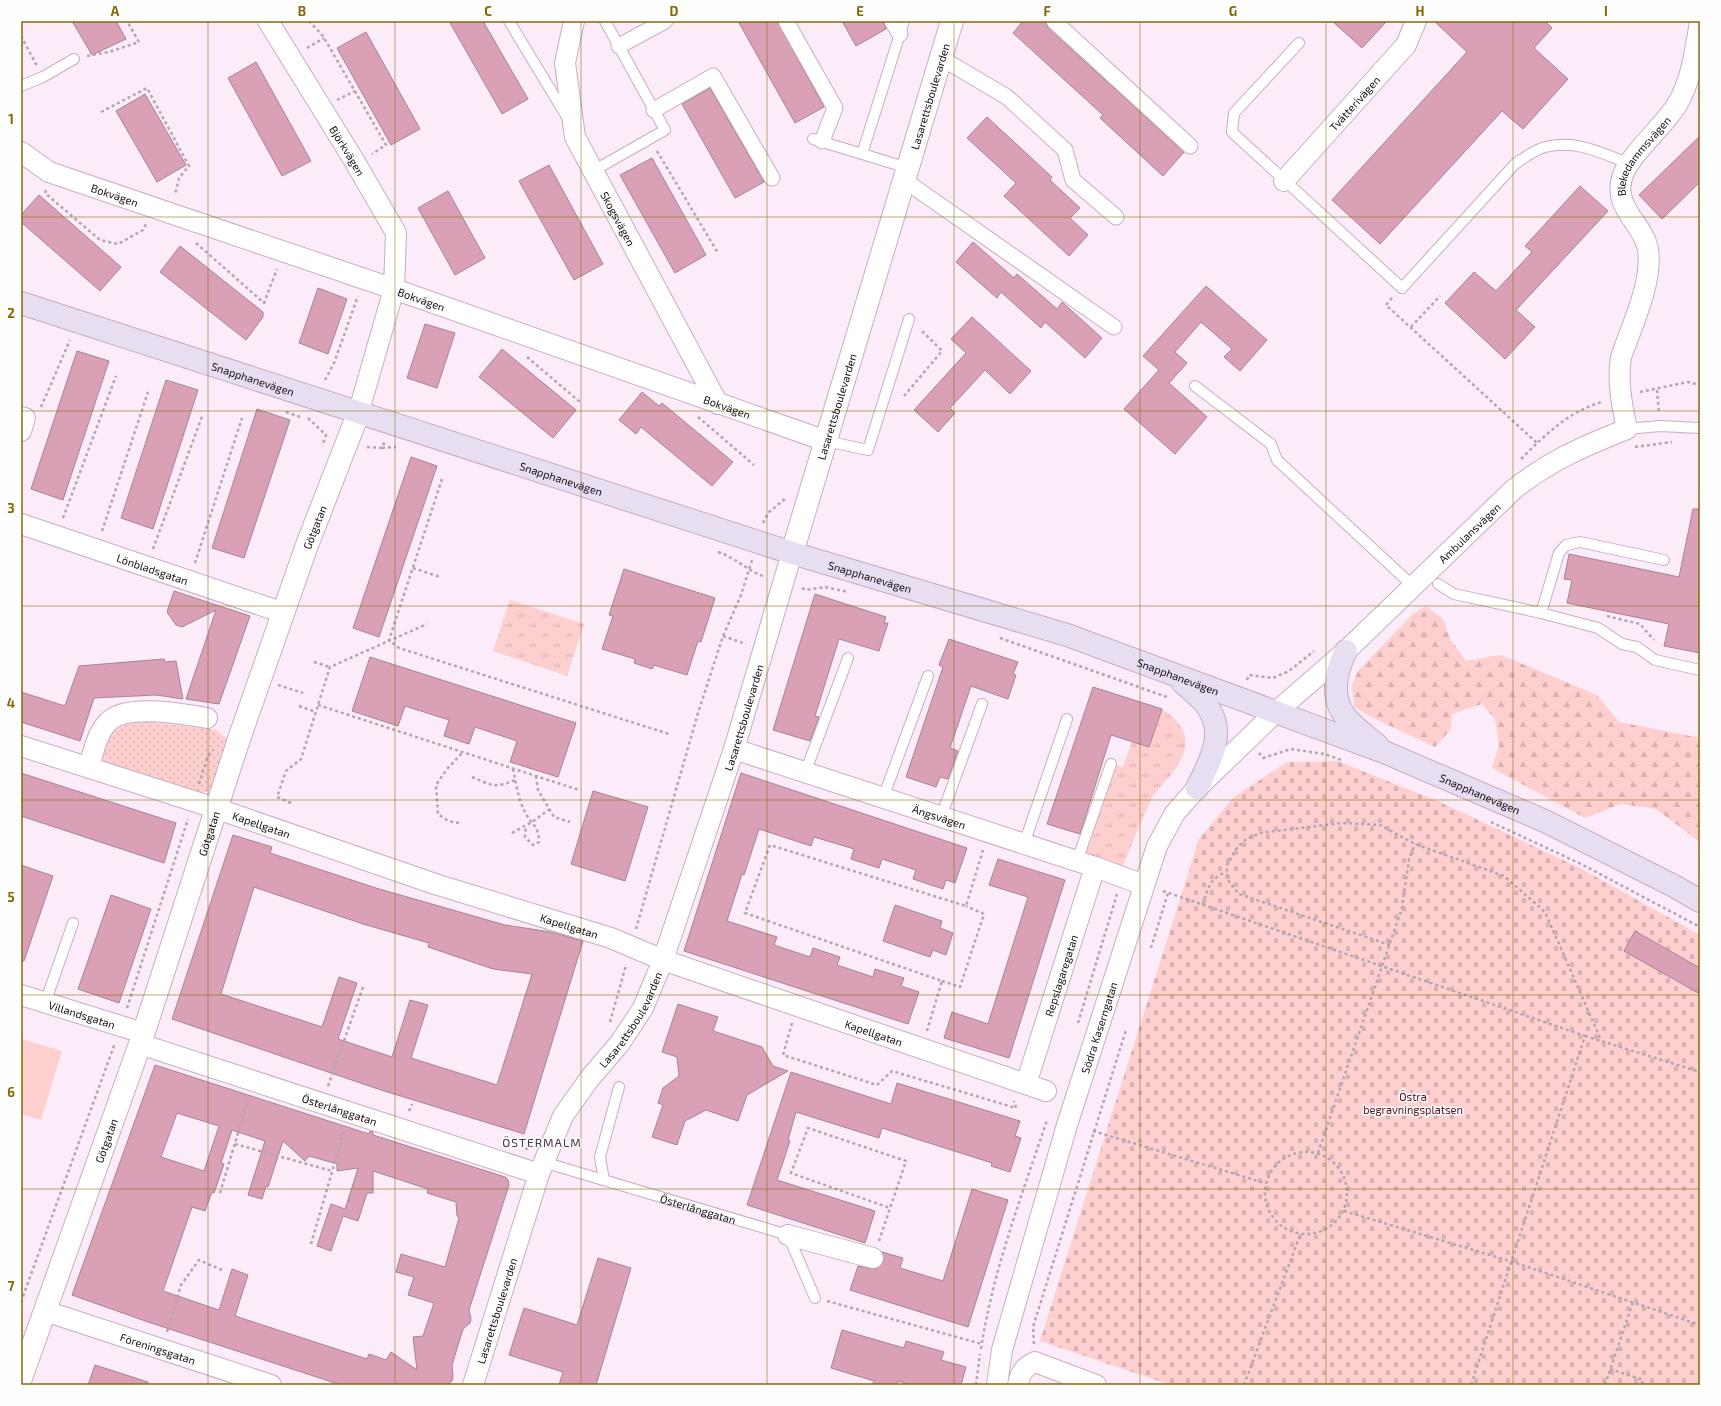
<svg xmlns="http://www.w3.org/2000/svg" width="1721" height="1406" font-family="'Exo 2',sans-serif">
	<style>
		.grass { fill: url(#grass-dots) }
		.forest { fill: url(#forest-firs) }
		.cemetery { fill: url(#cemetery-stones) }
		.park { fill: url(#park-tufts) }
		.pitch { fill: #fecfcf }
		.building { fill: #daa0b5; stroke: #a68490; fill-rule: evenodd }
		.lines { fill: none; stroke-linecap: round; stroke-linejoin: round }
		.service-casing { stroke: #c8adc3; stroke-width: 12 }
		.pedestrian-casing { stroke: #c8adc3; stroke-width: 17 }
		.minor-casing { stroke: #c8adc3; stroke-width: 22 }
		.tertiary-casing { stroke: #c8adc3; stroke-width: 24 }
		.secondary-casing { stroke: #c8adc3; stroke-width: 24 }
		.path { stroke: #b3a5b1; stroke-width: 2.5; stroke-dasharray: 3 3; stroke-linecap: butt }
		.service { stroke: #fff; stroke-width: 10 }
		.pedestrian { stroke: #fff; stroke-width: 15 }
		.minor { stroke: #fff; stroke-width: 20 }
		.tertiary { stroke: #fff; stroke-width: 22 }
		.secondary { stroke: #e8def1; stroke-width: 22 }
		.grid { fill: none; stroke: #856a05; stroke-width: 1; stroke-opacity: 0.55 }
		.labels { text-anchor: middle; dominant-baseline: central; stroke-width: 3; stroke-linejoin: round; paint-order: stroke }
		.street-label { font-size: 11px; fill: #150b13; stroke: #fefefe }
		.park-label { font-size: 11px; fill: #550c17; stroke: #fefefe }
		.neighbourhood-label { font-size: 12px; letter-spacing: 1px; fill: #4c3549; stroke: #fefefe }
		.neatline { fill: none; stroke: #856a05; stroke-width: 1.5 }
		.grid-label { font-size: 13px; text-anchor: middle; font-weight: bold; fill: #856a05 }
	</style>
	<defs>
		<pattern id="grass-dots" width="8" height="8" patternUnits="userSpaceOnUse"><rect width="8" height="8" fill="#fecfcf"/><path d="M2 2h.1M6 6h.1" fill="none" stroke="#d9b0b1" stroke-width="1.8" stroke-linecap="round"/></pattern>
		<pattern id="forest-firs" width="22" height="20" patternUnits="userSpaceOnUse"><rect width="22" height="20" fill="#fecfcf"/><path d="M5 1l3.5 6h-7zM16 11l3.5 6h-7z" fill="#d9b0b1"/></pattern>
		<pattern id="cemetery-stones" width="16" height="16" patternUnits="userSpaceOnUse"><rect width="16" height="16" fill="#fecfcf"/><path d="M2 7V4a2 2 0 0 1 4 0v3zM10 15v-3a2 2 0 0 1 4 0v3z" fill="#d9b0b1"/></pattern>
		<pattern id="park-tufts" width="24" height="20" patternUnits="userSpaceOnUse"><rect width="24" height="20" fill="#fecfcf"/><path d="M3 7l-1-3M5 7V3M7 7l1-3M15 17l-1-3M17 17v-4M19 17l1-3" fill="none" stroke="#d9b0b1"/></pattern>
	</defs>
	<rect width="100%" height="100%" fill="#fcebf9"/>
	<!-- grass -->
	<path class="grass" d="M136,720L216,730L227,739L229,747L216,784L207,792H191L108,764L102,759C102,751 107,731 115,727C121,723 130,722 136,720Z"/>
	<!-- forest -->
	<polygon class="forest" points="1426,606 1443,619 1450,639 1466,661 1501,655 1597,695 1619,722 1700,738 1700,842 1656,809 1621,804 1585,818 1492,768 1499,745 1495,719 1482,704 1452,714 1451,729 1435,747 1373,718 1354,707 1352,685 1358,671 1413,614"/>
	<!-- cemetery -->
	<polygon class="cemetery" points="1337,761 1440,802 1582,869 1700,935 1700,1385 1171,1385 1040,1341 1199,839 1234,797 1287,762"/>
	<!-- park -->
	<g class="park">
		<polygon points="510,600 584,624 567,676 493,651"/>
		<path d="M1162,709C1189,726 1193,747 1173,772C1167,781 1157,789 1152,798C1141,820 1132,844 1123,866L1081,851L1111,764L1123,767L1132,741L1149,747Z"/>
	</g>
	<!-- pitch -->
	<polygon class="pitch" points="21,1039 62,1051 41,1120 21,1114"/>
	<!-- building -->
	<g class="building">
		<polygon points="72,21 116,21 126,39 92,55"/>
		<polygon points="449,21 483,21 528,99 502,114"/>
		<polygon points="738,21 777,21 824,107 795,123"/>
		<polygon points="842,21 883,21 886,29 856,46"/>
		<polygon points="1023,21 1045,21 1048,28 1184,152 1163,176 1100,118 1103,115 1013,33"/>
		<polygon points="1332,21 1387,21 1362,48"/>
		<polygon points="1434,21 1545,21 1552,28 1534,48 1568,79 1523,129 1502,111 1380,244 1332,200 1467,52"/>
		<polygon points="366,32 420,129 391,145 337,48"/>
		<polygon points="256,62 311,161 282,176 228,78"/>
		<polygon points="710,88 764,182 735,198 682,104"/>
		<polygon points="145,94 186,165 157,182 116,111"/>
		<polygon points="987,117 1052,177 1050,180 1080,208 1070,218 1088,235 1069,256 1004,196 1016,183 967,138"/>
		<polygon points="1700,136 1700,182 1662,219 1639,195"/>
		<polygon points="652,158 706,255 675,273 620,175"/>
		<polygon points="549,165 603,264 574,280 519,181"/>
		<polygon points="1580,186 1608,211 1516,310 1535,327 1505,359 1445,303 1474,272 1496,291 1532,252 1525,246"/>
		<polygon points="448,191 485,258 455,275 418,208"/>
		<polygon points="39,195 121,267 100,291 21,222 21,215"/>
		<polygon points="973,242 1014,278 1017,274 1057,309 1062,302 1102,338 1085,358 1045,322 1041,328 1001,292 997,298 956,262"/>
		<polygon points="180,246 263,312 263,317 246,340 160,272"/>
		<polygon points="1206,286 1267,340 1240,371 1224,357 1232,349 1201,322 1175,352 1187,363 1169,383 1207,417 1175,454 1124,409 1159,370 1143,356"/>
		<polygon points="318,288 347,299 328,354 299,343"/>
		<polygon points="972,317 1031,371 1010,394 985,370 950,408 955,413 938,432 914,410 966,353 951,339"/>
		<polygon points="425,324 455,333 437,388 407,378"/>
		<polygon points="502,349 576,410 553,438 479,377"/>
		<polygon points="77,351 109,361 63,500 31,489"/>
		<polygon points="166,380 198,390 153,529 121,518"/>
		<polygon points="642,392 659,406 662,403 733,462 712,486 641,427 636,434 619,420"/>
		<polygon points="257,409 290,420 244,558 212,548"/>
		<polygon points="411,457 437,466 379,637 353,628"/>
		<polygon points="1693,509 1700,509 1700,653 1664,646 1669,624 1567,603 1572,580 1564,579 1569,554 1679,577"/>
		<polygon points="624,569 715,598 701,642 698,641 687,675 654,665 652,669 634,663 635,659 602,649 613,616 609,615"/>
		<polygon points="174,591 250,616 219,704 186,699 216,610 182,627 176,625 167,612"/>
		<polygon points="815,594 886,617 884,623 888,623 879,651 839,639 815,716 819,717 810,741 773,730"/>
		<polygon points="949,639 1018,662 1013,674 1016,675 1008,699 971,686 950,748 958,751 948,779 940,777 936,787 906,777 943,667 939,665"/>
		<polygon points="370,657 576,723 558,777 510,762 517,741 475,727 469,744 444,736 449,720 405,706 398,726 352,711"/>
		<polygon points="164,659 165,662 176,661 183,699 156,695 94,698 80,741 21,722 21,692 65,706 79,666"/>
		<polygon points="1093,687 1162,709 1149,747 1111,735 1080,834 1047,824"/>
		<polygon points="21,773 176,823 164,863 21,816"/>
		<polygon points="741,773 967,848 955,883 946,880 943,889 913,879 916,870 882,859 879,868 851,859 854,849 814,837 811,846 759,829 744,875 742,874 727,921 777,937 774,945 810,957 813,948 840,957 837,965 873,977 875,969 904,978 901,986 919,992 908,1024 684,951"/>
		<polygon points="593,791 648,807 625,881 571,864"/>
		<path d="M233,835L272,847L270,853L376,888L505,925L551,932L583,941L524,1134L381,1090L172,1019ZM254,887L363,924L429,943L428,947L493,969L532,974L497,1085L411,1058L428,1005L410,1000L392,1057L338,1039L357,983L339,977L322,1027L221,994Z"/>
		<polygon points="998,859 1065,880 1009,1058 944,1038 952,1012 988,1024 1028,897 989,885"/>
		<polygon points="21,865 53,876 24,961 21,961"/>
		<polygon points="111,895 151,909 119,1003 78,989"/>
		<polygon points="895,905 942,921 940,928 953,933 946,955 933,950 930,957 883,941"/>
		<polygon points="1635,931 1700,968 1700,994 1624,951"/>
		<polygon points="678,1004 718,1017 713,1031 762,1047 773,1066 788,1071 747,1095 738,1121 706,1110 685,1121 677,1145 652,1137 663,1105 658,1103 663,1088 679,1076 677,1057 662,1052"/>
		<path d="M155,1065L369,1134L370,1131L373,1132V1135L505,1177L508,1180L509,1185L469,1310L471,1319L470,1323L463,1329L452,1365L453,1376L452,1381L446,1385H341L148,1322L72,1295ZM177,1113L219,1126L204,1171L161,1157ZM232,1130L265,1141L248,1195L262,1199L266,1186L268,1187L283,1141L305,1161L309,1156L337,1164V1171L358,1168L348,1200L350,1201L348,1200L345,1209L331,1204L317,1246L331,1251L343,1216L358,1221L367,1193H373V1171L428,1189L427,1193L456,1202L457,1216L459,1218L445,1267L401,1254L396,1272L414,1277L408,1295L434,1303L423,1336L413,1337L417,1370L391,1352L386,1360L369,1354L367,1359L235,1316L248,1275L232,1269L219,1310L163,1291L192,1207L205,1211L212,1192L214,1193L224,1164L221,1163Z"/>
		<polygon points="791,1072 891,1104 897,1083 1020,1121 1015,1136 1021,1138 1010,1172 991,1166 992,1163 882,1128 879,1138 796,1112 788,1140 790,1141 777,1180 875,1211 865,1243 747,1205"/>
		<polygon points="972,1189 1008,1200 968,1327 850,1290 858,1266 876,1269 884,1261 882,1252 903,1258 900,1268 943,1281"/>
		<polygon points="598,1258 631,1268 596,1385 559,1385 563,1372 509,1355 524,1308 577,1325"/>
		<polygon points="842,1330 904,1348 906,1341 944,1352 941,1360 966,1367 961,1385 911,1385 898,1381 897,1385 872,1385 874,1381 831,1368"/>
		<polygon points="95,1365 148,1382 147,1385 88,1385"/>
	</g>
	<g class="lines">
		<!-- service casing -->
		<g class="service-casing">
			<g id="service">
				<polyline points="509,21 567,117"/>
				<path d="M1299,43L1234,113L1232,132L1402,288L1515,164C1524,158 1534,150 1545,147C1575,139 1602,153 1630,164"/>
				<polyline points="21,86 43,77 74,59"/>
				<polyline points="813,139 908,168"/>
				<polyline points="862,154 904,21"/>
				<polyline points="593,171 665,130 605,21"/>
				<polyline points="1195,386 1271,444 1277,460 1413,586"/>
				<polyline points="1627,429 1660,426 1700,428"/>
				<polyline points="826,441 868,450 909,319"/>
				<polyline points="1438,584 1454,594 1541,613 1598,628 1622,644 1637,647 1655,660 1700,670"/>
				<polyline points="1541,613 1559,553 1566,545 1580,542 1664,560"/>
				<polyline points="805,773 848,658"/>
				<polyline points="883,798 928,676"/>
				<polyline points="941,817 982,704"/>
				<polyline points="1024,844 1067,719"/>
				<polyline points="1077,861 1111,764"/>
				<polyline points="45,1003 73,923"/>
				<path id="s1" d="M543,1162L788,1235L815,1298"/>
				<polyline points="604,1180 600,1157 619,1087"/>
			</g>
		</g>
		<!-- pedestrian casing -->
		<g class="pedestrian-casing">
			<g id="pedestrian">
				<polyline points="786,21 835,108 822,141"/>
				<polyline points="892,21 900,34"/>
				<polyline points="1054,21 1190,146"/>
				<polyline points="619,46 665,21"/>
				<polyline points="941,58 1007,97 1065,150 1073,180 1116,217"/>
				<polyline points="654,110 713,76 772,178"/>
				<polyline points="904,180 1114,327"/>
			</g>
		</g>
		<!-- minor casing -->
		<g class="minor-casing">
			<g id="minor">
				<path id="s2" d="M268,21L355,162L396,233L394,289L358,414"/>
				<path id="s3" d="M574,21L565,63L575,137L718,404"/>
				<path id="s4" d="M21,152L49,172L394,289L826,441"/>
				<path id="s5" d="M1284,181L1406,45L1416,21"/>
				<polyline points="21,417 25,418 21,431"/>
				<path id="s6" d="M21,524L284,613"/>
				<path id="s7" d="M21,746L215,808L435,884L611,938L663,960L1046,1091"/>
				<path id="s8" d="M734,749L1095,867L1144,885"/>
				<path d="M89,768C93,753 97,733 108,722C126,703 183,714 207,718"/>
				<path id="s9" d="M21,995L143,1033"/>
				<path id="s10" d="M140,1044L539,1174"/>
				<path id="s11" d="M1026,1084L1095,867"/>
				<polyline points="788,1235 873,1258"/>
				<path id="s12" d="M45,1311L271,1385"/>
				<path id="s13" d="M473,1385L539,1174L563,1116L590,1078L620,1043L643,1008L663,960L734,749L792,553"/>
				<path id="s14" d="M997,1385L1002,1350L1067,1125L1157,846L1175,813L1197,788L1276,712L1346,651L1513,490C1549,461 1584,446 1627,429C1622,405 1617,382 1621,357C1632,325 1653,282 1648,249C1643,223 1613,208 1622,178C1628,155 1665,126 1678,103C1692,78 1695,50 1700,22"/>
				<path d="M1018,1385C1020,1373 1024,1367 1035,1362L1096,1385"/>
			</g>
		</g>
		<!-- tertiary casing -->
		<g class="tertiary-casing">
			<g id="tertiary">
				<path id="s15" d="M792,553L952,21"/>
				<path id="s16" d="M21,1378L140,1044L238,742L307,545L358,414"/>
			</g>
		</g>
		<!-- secondary casing -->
		<g class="secondary-casing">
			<g id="secondary">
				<path id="s17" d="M21,303L792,553L1067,635L1384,752L1545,821L1674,886L1700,901"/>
				<path d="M1346,651C1336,671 1330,696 1345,716C1353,727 1367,736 1377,745"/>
				<path d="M1183,683C1192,691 1203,699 1209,709C1226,736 1209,763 1197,788"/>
			</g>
		</g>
		<!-- path -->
		<g class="path">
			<polyline points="309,21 323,36 386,145 372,154"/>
			<polyline points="21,36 37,66"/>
			<polyline points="307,48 324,38"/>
			<polyline points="87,56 109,52 139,42 127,21"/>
			<polyline points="337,100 355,91"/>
			<polyline points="101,112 147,88 189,166 179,178 175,195"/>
			<polyline points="657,151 718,253"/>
			<polyline points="46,190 45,193 100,240 118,244 143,230 146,224"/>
			<polyline points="196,243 264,303 277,269"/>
			<polyline points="1392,298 1386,305 1537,443"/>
			<polyline points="1411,327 1440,296"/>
			<polyline points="527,357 580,402"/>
			<polyline points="325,380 334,363 358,296"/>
			<polyline points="1657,390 1659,413"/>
			<polyline points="1640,392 1688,382 1700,385"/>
			<polyline points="904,396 942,351 920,329"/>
			<polyline points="41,407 70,340"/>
			<polyline points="286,412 300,417"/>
			<polyline points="698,417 754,465"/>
			<polyline points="308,418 326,435 322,446"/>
			<polyline points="367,447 382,448 385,441"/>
			<polyline points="1635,447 1672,442"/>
			<polyline points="382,448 396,447"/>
			<path d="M1521,459C1546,434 1568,412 1602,402"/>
			<polyline points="442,479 389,640 399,648 669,734"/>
			<polyline points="63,518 116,376"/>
			<polyline points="763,523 768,513 786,498"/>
			<polyline points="102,531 148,392"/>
			<polyline points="153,549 203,414"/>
			<path d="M718,552C736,558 748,571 765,577"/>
			<polyline points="195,563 242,418"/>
			<polyline points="413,568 440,577"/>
			<polyline points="802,588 806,590 825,587 848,592"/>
			<polyline points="1607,616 1640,624 1654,640"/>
			<polyline points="723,636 746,644"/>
			<polyline points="1000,638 1167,697"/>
			<polyline points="314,662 330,667"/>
			<polyline points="1247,680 1249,675 1273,678 1289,671 1314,651"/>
			<polyline points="278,685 303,693"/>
			<polyline points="318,705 579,790"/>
			<polyline points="299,706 316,712"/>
			<polyline points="1259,753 1263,758 1291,749 1324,754 1341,760"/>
			<path d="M513,769C516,783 518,799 525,812C531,825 539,825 539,842L533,845L525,837L526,826"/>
			<polyline points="536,776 538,790 554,817 570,822"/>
			<path d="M472,777C491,785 495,789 515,780"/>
			<polyline points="199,784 207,758 213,750"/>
			<polyline points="291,803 277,797 286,771 301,759 330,667 427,624"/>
			<polyline points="1491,822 1581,864 1700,927"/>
			<polyline points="459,823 448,821 438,814 436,785 447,769 463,752"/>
			<polyline points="512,833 532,822 550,809"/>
			<polyline points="1163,891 1585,1036 1471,1385"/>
			<path d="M1203,905C1208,888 1209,879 1226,872"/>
			<polyline points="636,929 698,713 723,636 741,595 752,560"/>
			<polyline points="1390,945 1239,894 1227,879 1227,865 1236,849 1245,840 1260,833 1342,823 1380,825 1415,844 1504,876 1545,912 1601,1040"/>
			<polyline points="1151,948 1168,893"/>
			<polyline points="942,981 960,987 984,914 966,906"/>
			<polyline points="127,1008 188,819"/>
			<polyline points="610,1022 626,965"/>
			<polyline points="792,1023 783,1055 877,1085 892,1071 1016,1108 1014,1101"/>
			<polyline points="1078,1023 1117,894"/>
			<polyline points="927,1031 942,981 745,913 770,845 966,906 983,850"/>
			<polyline points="1585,1036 1700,1072"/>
			<polyline points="328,1086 363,987"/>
			<polyline points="409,1111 412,1104"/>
			<polyline points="1093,1131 1265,1183"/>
			<polyline points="235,1144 332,1171"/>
			<polyline points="526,1150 531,1140"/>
			<circle cx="1306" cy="1193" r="41"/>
			<polyline points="1318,1153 1402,908 1409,859 1415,844"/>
			<polyline points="220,1193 248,1100"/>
			<polyline points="1344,1211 1510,1261 1700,1325"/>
			<polyline points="879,1241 906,1161 808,1128 791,1173 890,1208"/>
			<polyline points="311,1244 344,1131"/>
			<polyline points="827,1301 982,1344"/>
			<polyline points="21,1302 115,1043"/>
			<polyline points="167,1332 181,1285 199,1260 222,1270"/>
			<polyline points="1034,1344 1033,1327 1126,1030"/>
			<path d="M981,1349C993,1270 1022,1195 1047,1120"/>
			<polyline points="1610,1369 1643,1380 1642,1385"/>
			<polyline points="976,1385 980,1354"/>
			<polyline points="1244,1385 1300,1235"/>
			<polyline points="1605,1385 1633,1302"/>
		</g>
		<!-- service -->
		<use href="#service" class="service"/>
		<!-- pedestrian -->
		<use href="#pedestrian" class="pedestrian"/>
		<!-- minor -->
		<use href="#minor" class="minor"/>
		<!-- tertiary -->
		<use href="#tertiary" class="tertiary"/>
		<!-- secondary -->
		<use href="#secondary" class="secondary"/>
	</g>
	<!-- grid -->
	<path class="grid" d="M208,21V1385M395,21V1385M581,21V1385M767,21V1385M954,21V1385M1140,21V1385M1326,21V1385M1513,21V1385M21,217H1700M21,411H1700M21,606H1700M21,800H1700M21,995H1700M21,1189H1700"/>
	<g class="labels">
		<!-- street labels -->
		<g class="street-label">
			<text stroke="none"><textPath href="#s15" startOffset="477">Lasarettsboulevarden</textPath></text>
			<text stroke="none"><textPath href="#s5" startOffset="105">Tvätterivägen</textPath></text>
			<text stroke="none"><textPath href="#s2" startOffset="152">Björkvägen</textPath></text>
			<text stroke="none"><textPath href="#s14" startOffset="1490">Blekedammsvägen</textPath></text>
			<text stroke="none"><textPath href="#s4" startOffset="104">Bokvägen</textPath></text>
			<text stroke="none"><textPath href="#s3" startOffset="210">Skogsvägen</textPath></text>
			<text stroke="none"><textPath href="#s4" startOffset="428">Bokvägen</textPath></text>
			<text stroke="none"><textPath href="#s17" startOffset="244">Snapphanevägen</textPath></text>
			<text stroke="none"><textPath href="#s4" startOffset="752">Bokvägen</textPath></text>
			<text stroke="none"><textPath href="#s15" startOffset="153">Lasarettsboulevarden</textPath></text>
			<text stroke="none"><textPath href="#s17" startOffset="568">Snapphanevägen</textPath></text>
			<text stroke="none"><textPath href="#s16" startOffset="900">Götgatan</textPath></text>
			<text stroke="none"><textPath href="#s14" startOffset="1007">Ambulansvägen</textPath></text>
			<text stroke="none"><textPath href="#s6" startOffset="139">Lönbladsgatan</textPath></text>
			<text stroke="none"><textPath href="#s17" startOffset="892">Snapphanevägen</textPath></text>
			<text stroke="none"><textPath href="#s17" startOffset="1216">Snapphanevägen</textPath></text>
			<text stroke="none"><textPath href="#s13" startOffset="726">Lasarettsboulevarden</textPath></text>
			<text stroke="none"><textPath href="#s17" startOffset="1540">Snapphanevägen</textPath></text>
			<text stroke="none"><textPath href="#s8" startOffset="216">Ängsvägen</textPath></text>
			<text stroke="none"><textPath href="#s7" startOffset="253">Kapellgatan</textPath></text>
			<text stroke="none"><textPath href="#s16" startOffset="576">Götgatan</textPath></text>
			<text stroke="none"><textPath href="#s7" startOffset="577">Kapellgatan</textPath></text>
			<text stroke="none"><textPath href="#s11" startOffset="114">Repslagaregatan</textPath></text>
			<text stroke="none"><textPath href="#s9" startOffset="64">Villandsgatan</textPath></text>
			<text stroke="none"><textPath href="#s13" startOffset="402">Lasarettsboulevarden</textPath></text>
			<text stroke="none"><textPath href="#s14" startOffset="372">Södra Kaserngatan</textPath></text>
			<text stroke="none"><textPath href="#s7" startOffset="900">Kapellgatan</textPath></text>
			<text stroke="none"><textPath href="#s10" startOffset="210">Österlånggatan</textPath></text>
			<text stroke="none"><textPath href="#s16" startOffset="252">Götgatan</textPath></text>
			<text stroke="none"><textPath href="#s1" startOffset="162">Österlånggatan</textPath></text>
			<text stroke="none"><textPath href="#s13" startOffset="78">Lasarettsboulevarden</textPath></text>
			<text stroke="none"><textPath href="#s12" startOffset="119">Föreningsgatan</textPath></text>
		</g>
		<!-- park labels -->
		<g class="park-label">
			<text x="1413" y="1096">Östra<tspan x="1413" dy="13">begravningsplatsen</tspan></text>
		</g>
		<!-- neighbourhood labels -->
		<g class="neighbourhood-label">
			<text x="542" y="1142">ÖSTERMALM</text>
		</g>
	</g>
	<!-- border -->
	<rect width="1721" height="1406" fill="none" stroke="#fefefe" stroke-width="44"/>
	<rect x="22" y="22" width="1677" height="1362" class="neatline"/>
	<g class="grid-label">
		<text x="115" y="16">A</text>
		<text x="302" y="16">B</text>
		<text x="488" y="16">C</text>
		<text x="674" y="16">D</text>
		<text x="860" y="16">E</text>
		<text x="1047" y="16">F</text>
		<text x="1233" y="16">G</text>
		<text x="1420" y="16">H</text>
		<text x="1606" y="16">I</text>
		<text x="11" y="124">1</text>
		<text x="11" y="318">2</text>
		<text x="11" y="513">3</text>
		<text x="11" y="708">4</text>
		<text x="11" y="902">5</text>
		<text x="11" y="1097">6</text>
		<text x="11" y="1291">7</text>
	</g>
</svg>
